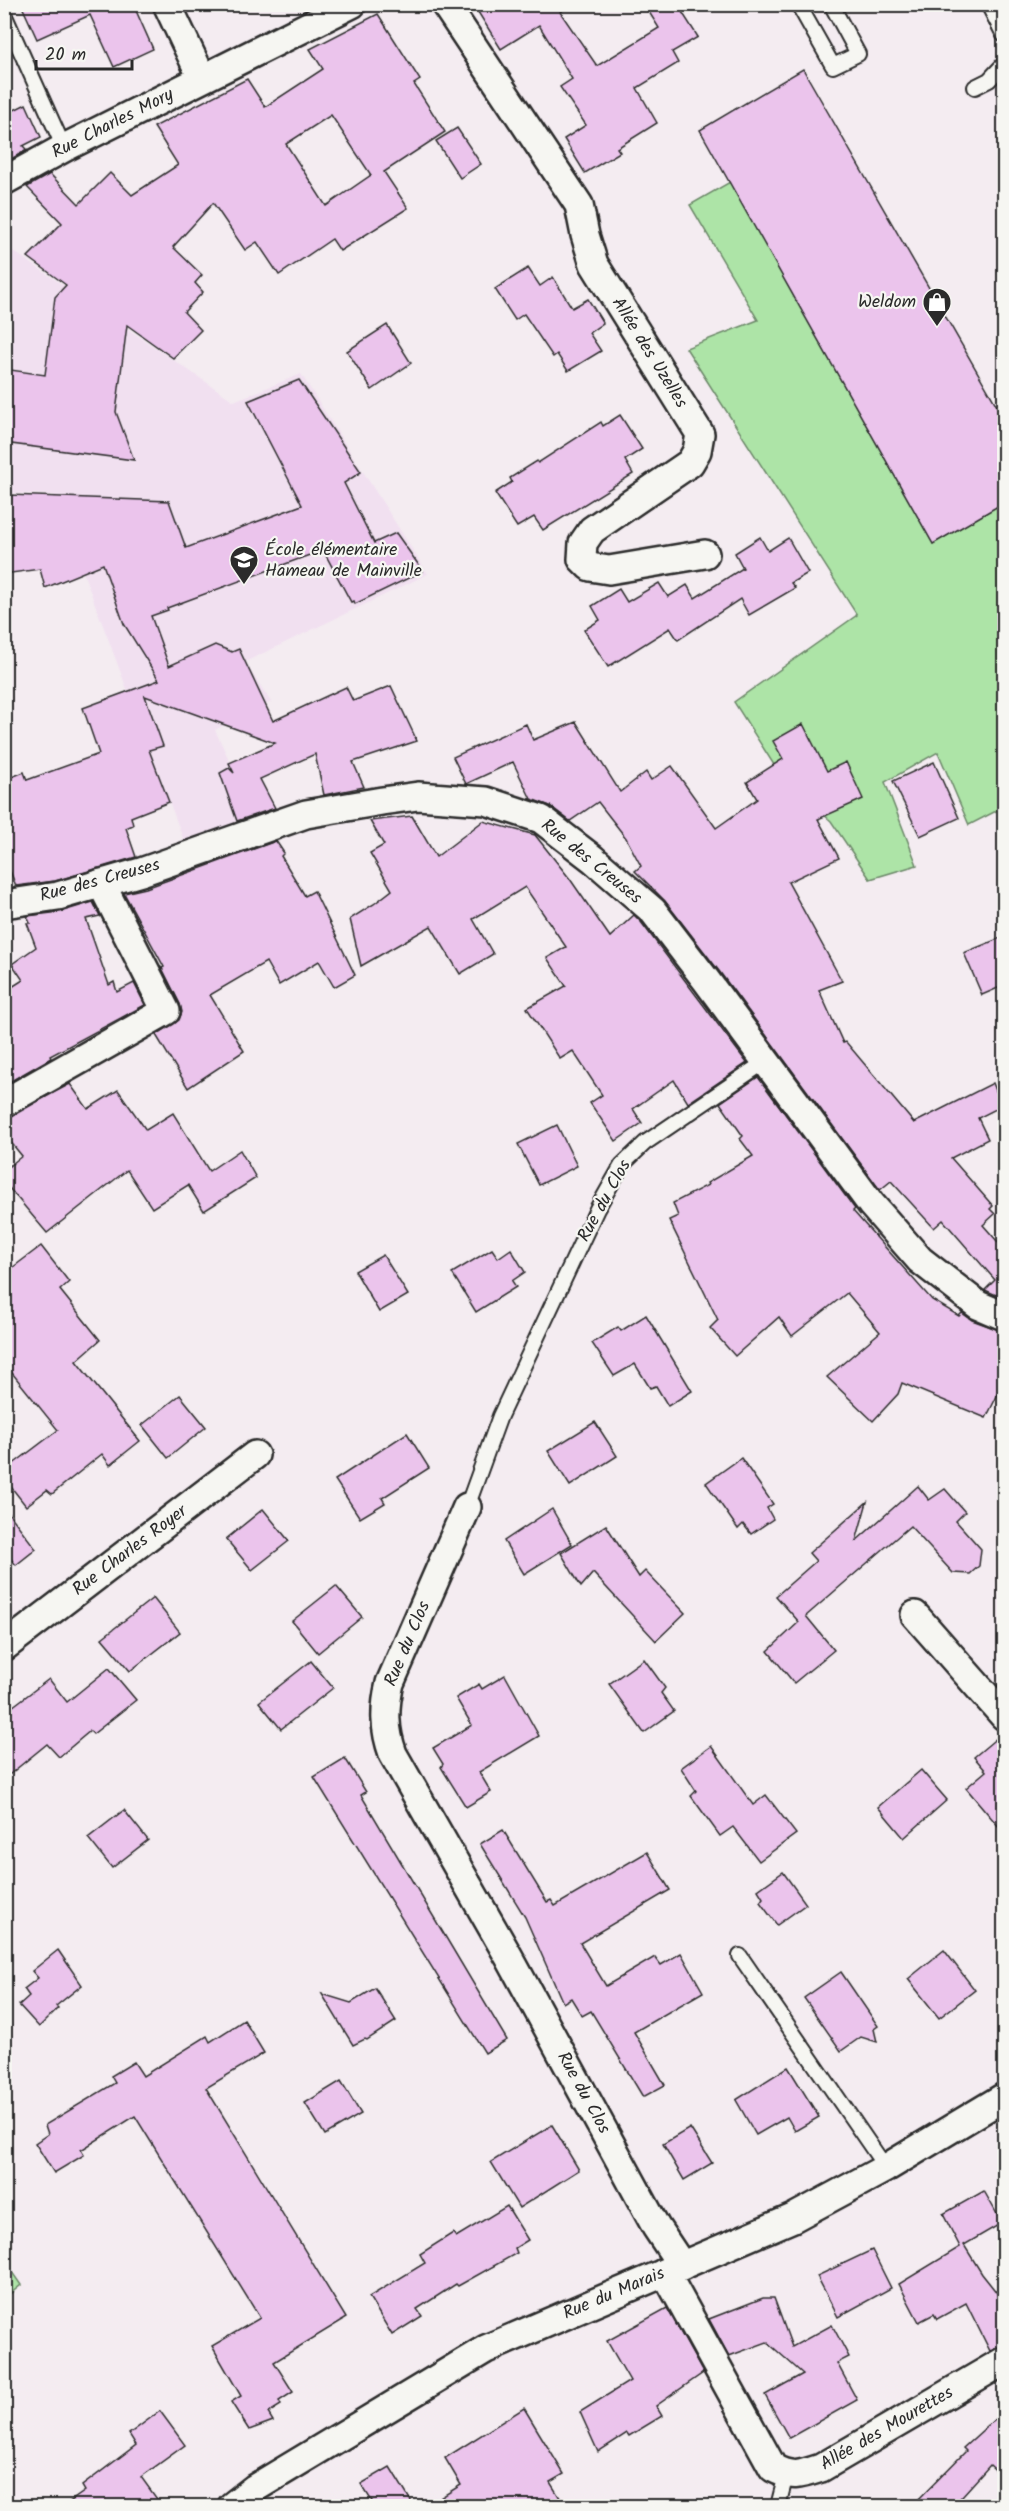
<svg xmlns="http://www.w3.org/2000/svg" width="1009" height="2511" font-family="Kalam,sans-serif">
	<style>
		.built { fill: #f1e0f0 }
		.green { fill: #ade4a7; stroke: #6c8869; stroke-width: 1.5 }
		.building { fill: #ebc4ec; stroke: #2b2b2b; stroke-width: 1.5; fill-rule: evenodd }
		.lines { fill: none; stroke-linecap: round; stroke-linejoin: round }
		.service-casing { stroke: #2b2b2b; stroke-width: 18 }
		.minor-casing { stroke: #2b2b2b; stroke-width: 32 }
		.service { stroke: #f6f6f2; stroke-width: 14 }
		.minor { stroke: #f6f6f2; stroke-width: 27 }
		.labels { text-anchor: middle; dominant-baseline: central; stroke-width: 4.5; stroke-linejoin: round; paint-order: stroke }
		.street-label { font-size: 18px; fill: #2b2b2b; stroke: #f6f6f2 }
		.poi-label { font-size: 18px; fill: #2b2b2b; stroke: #f6f6f2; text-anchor: end }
	</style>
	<rect width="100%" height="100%" fill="#f4ecf1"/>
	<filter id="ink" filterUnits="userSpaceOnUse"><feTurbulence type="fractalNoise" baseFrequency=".0167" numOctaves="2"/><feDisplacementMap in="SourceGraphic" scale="12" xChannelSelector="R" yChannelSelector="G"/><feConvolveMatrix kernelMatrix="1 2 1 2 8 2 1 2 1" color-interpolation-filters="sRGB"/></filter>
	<g filter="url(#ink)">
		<!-- built -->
		<polygon class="built" points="4,245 234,401 301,374 428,574 245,662 271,702 215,730 255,815 184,841 54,495 5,493"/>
		<!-- green -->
		<g class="green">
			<polygon points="730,182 933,544 1004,502 1004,807 969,825 938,752 885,782 917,865 870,879 831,821 783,779 734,702 857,615 686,348 758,320 690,205"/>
			<polygon points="5,2262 21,2285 5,2298 4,2298"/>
		</g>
		<!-- building -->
		<g class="building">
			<polygon points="21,4 133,4 153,49 114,67 90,15 37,39"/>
			<polygon points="473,4 572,4 560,12 597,66 659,28 644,4 677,4 698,37 672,52 678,63 637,88 657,123 617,148 620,152 585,173 564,139 586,125 560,87 572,79 539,25 501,49"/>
			<path d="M378,14L420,80L414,84L445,132L384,172L408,208L340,251L332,239L279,275L257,242L245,250L213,203L173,247L202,275L195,283L203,292L184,312L201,330L173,358L127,325L116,412L134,460L4,443V369L45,375L55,297L66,285L28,257L62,223L27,187L50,174L79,204L110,173L132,195L178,165L154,127L247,79L265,107L323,69L310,49ZM331,115L371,175L326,206L286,144Z"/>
			<polygon points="803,69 1005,420 1005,502 933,544 700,130"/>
			<polygon points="26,104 41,137 23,146 27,150 4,163 4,115"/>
			<polygon points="457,128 481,164 460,178 436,141"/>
			<polygon points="528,268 540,286 553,277 572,308 588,299 603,323 589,333 601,351 568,371 557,354 553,357 524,314 515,320 495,289"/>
			<polygon points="387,325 411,363 372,390 347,351"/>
			<polygon points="299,380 361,472 344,483 374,543 396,533 423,571 355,604 354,601 351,602 323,550 167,608 168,610 151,616 169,666 215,645 232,652 239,649 273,721 346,687 353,701 391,686 417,741 353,762 364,787 324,795 315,754 260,779 275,808 237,821 220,773 229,768 234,773 229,763 275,743 145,696 163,746 149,750 169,802 131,817 133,825 126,828 136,857 55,881 16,886 4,856 4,780 24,772 27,780 99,754 83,708 159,680 124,624 103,564 45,588 40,569 4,574 4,545 8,545 9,495 169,501 186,548 302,505 248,401"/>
			<polygon points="620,415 642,449 625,460 633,474 543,530 534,517 517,527 495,493 512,482 510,478 537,461 538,463 601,422 603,426"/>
			<polygon points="760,537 768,551 788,538 808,573 791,583 795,588 749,615 740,599 678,640 670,628 608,667 584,630 600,620 592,606 619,589 627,602 659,583 668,597 687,585 695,598 743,568 735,553"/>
			<polygon points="576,722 620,792 646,772 651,780 672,766 716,828 757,799 747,782 783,759 773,741 803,724 827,771 846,762 863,799 818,819 839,858 788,882 842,981 819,990 843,1043 846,1042 914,1123 993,1083 1002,1106 978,1118 988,1139 951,1158 993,1206 990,1209 995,1214 983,1225 1005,1250 1005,1299 985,1290 995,1280 943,1220 934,1228 891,1181 880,1190 719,971 665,901 635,871 641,866 626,838 598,802 570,821 550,806 531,799 513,762 466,784 453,757 526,724 533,740"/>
			<polygon points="934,762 959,818 920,836 893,781"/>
			<polygon points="412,816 436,857 483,821 535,835 570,879 610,937 634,915 641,922 747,1063 688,1103 674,1080 633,1109 642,1123 616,1141 590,1103 602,1095 573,1051 560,1059 527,1008 566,986 547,958 566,947 525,887 473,919 493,954 460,974 431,926 361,966 350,919 374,904 392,890 370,853 384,845 370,821"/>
			<polygon points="276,841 284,853 281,856 305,896 314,891 355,975 334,987 319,961 279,985 266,962 210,995 244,1051 188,1088 156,1035 179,1020 182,1012 180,1004 162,968 164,967 124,893 146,888"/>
			<polygon points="93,902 100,916 86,919 109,985 114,982 117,992 134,983 145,1005 50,1056 51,1058 4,1085 4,992 23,980 12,964 36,947 27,923 30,923 27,916 60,912"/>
			<polygon points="1005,936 1005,985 982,995 964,953"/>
			<polygon points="758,1077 855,1209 853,1211 932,1300 959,1316 962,1313 972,1320 1005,1332 1005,1380 986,1418 902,1383 898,1394 873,1421 827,1377 880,1332 847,1293 792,1336 779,1317 735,1356 710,1328 718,1320 669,1220 678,1216 673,1203 708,1185 707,1183 753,1156 740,1139 743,1136 720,1103"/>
			<polygon points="70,1084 88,1109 118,1090 146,1130 173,1113 209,1171 240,1150 256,1178 204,1211 188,1185 152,1208 127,1170 47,1233 4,1182 4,1170 22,1156 4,1134 4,1119"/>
			<polygon points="557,1125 577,1166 539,1185 518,1144"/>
			<polygon points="41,1246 69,1282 60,1290 100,1340 76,1361 140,1441 110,1465 102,1454 52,1494 47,1490 26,1506 4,1478 4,1471 58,1430 4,1363 4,1274"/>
			<polygon points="492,1249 498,1258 511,1249 525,1272 512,1281 516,1287 476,1312 452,1273"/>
			<polygon points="383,1255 408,1295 379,1312 355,1271"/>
			<polygon points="646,1315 692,1391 668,1406 656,1386 650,1388 635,1364 614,1376 592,1343 618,1327 621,1331"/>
			<polygon points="180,1395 206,1427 168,1458 142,1425"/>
			<polygon points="595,1422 617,1456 570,1486 548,1451"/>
			<polygon points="407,1433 429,1468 382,1498 385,1503 360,1518 335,1480"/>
			<polygon points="741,1458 773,1504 767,1508 773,1519 751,1534 743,1524 738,1529 706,1483"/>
			<polygon points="918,1486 929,1500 945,1489 965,1512 956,1521 981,1549 979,1566 970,1574 953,1573 910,1526 806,1616 834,1650 794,1683 768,1651 799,1622 776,1596 816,1561 809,1553 867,1502 856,1541"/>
			<polygon points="4,1507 36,1549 16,1565 4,1551"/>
			<polygon points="263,1509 289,1541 252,1570 226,1539"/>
			<polygon points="552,1509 572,1544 524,1574 504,1541"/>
			<polygon points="606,1525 639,1577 645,1571 685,1613 656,1641 593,1573 581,1587 561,1553"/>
			<polygon points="336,1586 362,1617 318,1653 292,1621"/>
			<polygon points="153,1598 180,1632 130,1671 102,1638"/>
			<polygon points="644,1659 665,1688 661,1693 674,1711 644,1733 609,1684"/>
			<polygon points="311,1661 333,1688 281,1729 259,1702"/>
			<polygon points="109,1668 136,1700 93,1734 90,1731 59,1757 47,1744 4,1779 4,1713 49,1679 67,1702"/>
			<polygon points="505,1675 539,1736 479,1772 491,1792 466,1807 441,1767 443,1764 433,1748 472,1725 456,1698 479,1684 482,1689"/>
			<polygon points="1005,1731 1005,1834 966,1788 986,1771 974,1757"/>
			<polygon points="711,1746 753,1805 766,1795 796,1834 759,1861 733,1827 720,1836 691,1796 696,1791 681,1768"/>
			<polygon points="345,1758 366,1792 361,1795 507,2040 485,2053 314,1777"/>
			<polygon points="921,1770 947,1800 904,1838 878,1807"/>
			<polygon points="124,1810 148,1840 112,1868 88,1838"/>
			<polygon points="503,1830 547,1902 551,1900 555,1906 647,1852 670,1890 580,1943 606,1986 655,1957 661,1965 681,1953 703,1992 634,2032 665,2085 643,2097 591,2011 582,2016 571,1998 563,2003 525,1917 480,1844"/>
			<polygon points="783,1872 806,1904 777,1925 760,1902 763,1898 758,1890"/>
			<polygon points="58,1950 82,1985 56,2006 58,2008 39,2027 19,2005 29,1996 24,1989 38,1978 32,1971"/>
			<polygon points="944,1950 975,1990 939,2018 908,1979"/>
			<polygon points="841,1972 878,2026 874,2029 877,2042 861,2037 841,2051 804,1998"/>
			<polygon points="375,1988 396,2021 367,2040 365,2039 353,2045 322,1994 351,2003"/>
			<polygon points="244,2020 264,2053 206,2088 346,2318 274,2362 293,2392 279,2401 281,2405 268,2413 273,2421 249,2430 231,2402 241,2396 212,2346 260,2318 135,2116 81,2150 84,2155 54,2173 35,2143 48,2134 45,2125 115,2083 111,2076 134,2062 143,2076 207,2036 210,2042"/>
			<polygon points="788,2067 819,2117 795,2131 787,2117 756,2135 736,2100"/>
			<polygon points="341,2081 361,2114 325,2135 305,2103"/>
			<polygon points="552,2125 579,2170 519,2208 491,2162"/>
			<polygon points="690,2128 712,2163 684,2180 663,2144"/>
			<polygon points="984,2191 1002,2223 964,2245 982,2274 1005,2303 1005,2345 990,2351 966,2303 937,2319 934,2314 919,2322 899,2284 960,2247 943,2214"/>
			<polygon points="507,2206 528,2240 515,2248 517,2253 458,2286 456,2284 417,2309 422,2316 392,2335 369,2297 425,2263 420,2254 453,2233 456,2237"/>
			<polygon points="872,2250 891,2288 838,2317 817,2276"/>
			<polygon points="763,2298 774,2298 792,2347 832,2325 849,2357 837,2363 857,2400 789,2438 765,2395 803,2374 767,2342 729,2356 709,2319"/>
			<polygon points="667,2308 703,2373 656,2406 662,2416 629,2436 627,2433 598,2452 580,2412 630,2381 607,2341"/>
			<polygon points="524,2408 564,2474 550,2482 565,2506 427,2506 461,2485 445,2458"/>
			<polygon points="1005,2410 1005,2479 990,2465 953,2506 912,2506 966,2451 963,2448"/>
			<polygon points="160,2411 185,2445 141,2477 162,2506 64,2506 85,2491 82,2486 136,2445 129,2434"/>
			<polygon points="390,2467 414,2506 375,2506 361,2484"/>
		</g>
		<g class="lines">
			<!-- service casing -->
			<g class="service-casing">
				<g id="service">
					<polyline points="798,4 833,66 858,54 831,4"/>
					<polyline points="988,4 1004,35"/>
					<polyline points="4,14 64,148"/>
					<polyline points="975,87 989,80 1004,64"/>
					<polyline points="467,1507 500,1416 597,1209 622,1165 645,1143 766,1061"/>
					<polyline points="740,1956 886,2168"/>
					<polyline points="778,2506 786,2475"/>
				</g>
			</g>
			<!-- minor casing -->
			<g class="minor-casing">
				<g id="minor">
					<polyline points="167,4 202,78"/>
					<polyline points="445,4 579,205 585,235 594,264 700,434 697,451 690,463 592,530 583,543 582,559 590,567 609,570 705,554"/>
					<polyline points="4,181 64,148 352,4"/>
					<polyline points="4,904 58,896 141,872 306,814 382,801 418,796 486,801 541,819 593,859 653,911 706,980 871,1204 920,1260 978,1305 1004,1316"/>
					<polyline points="4,1103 166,1011 101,883"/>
					<path d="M467,1507L390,1683C384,1709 384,1729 393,1754L509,1957L656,2227L682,2266"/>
					<polyline points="915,1615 1004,1716"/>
					<polyline points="4,1647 255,1455"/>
					<path d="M665,2272L773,2468C792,2478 800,2475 821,2468L1004,2361"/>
					<polyline points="232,2506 255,2488 486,2349 793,2218 886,2168 1004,2097"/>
				</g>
			</g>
			<!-- service -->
			<use href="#service" class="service"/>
			<!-- minor -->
			<use href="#minor" class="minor"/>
		</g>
	</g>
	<!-- icons -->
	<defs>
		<g id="shop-pin" transform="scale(1.5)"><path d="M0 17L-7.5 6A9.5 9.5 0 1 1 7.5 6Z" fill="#2b2b2b" stroke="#f6f6f2"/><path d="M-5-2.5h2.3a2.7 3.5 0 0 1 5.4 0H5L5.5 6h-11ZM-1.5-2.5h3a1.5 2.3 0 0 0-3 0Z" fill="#fff"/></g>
		<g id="school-pin" transform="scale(1.5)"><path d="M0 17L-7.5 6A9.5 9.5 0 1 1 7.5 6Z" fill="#2b2b2b" stroke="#f6f6f2"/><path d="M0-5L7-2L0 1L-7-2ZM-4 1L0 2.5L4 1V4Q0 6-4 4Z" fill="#fff"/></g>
	</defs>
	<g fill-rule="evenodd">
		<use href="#shop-pin" x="937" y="302"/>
		<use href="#school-pin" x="244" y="560"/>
	</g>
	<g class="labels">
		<!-- street labels -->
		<g class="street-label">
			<text transform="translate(113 124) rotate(-27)">Rue Charles Mory</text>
			<text transform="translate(649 353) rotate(58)">Allée des Uzelles</text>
			<text transform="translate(591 862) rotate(39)">Rue des Creuses</text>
			<text transform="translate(100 881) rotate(-15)">Rue des Creuses</text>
			<text transform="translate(605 1201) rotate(-61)">Rue du Clos</text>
			<text transform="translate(130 1551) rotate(-37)">Rue Charles Royer</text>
			<text transform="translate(408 1644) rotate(-67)">Rue du Clos</text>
			<text transform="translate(583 2093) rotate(61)">Rue du Clos</text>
			<text transform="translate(614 2294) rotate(-23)">Rue du Marais</text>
			<text transform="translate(887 2429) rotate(-30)">Allée des Mourettes</text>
		</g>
		<!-- poi labels -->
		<g class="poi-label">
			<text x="916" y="302">Weldom</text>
			<text x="265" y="550" text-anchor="start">École élémentaire<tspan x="265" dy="21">Hameau de Mainville</tspan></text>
		</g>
	</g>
	<!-- margin -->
	<rect width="1009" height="2511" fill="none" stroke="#f6f6f2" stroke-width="24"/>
	<rect x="12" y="12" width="985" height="2487" fill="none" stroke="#2b2b2b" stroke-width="2" filter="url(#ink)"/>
	<!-- scale -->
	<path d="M36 60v9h96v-9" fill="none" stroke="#2b2b2b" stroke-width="3"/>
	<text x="45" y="60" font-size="18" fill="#2b2b2b" stroke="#f6f6f2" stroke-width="4.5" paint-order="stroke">20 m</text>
</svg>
